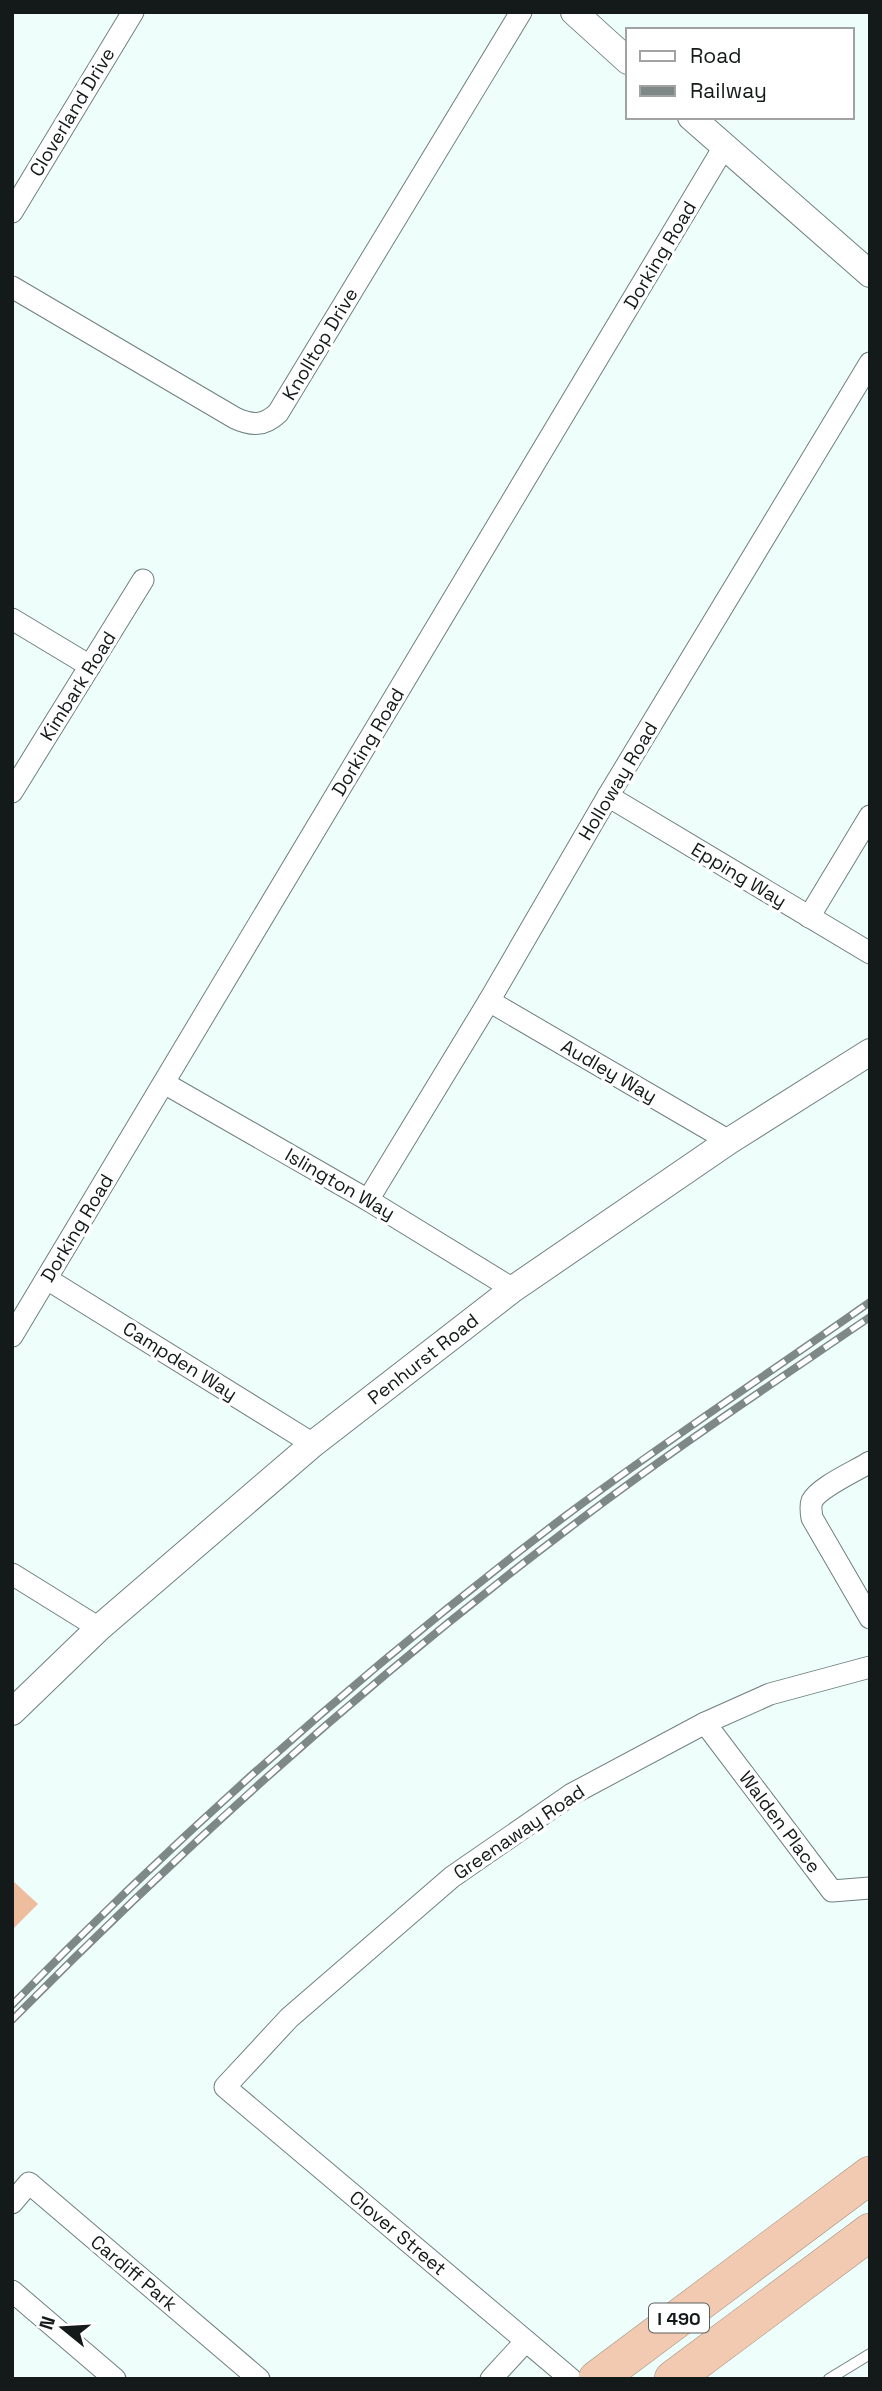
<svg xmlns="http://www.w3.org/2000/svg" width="882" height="2391" font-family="'Space Grotesk',sans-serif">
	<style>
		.green { fill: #eebd9d }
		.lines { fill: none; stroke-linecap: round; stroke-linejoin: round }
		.service-casing { stroke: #6f817e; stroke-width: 12 }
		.minor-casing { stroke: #6f817e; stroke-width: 23 }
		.tertiary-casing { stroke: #6f817e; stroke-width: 28 }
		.motorway-casing { stroke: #a38c7c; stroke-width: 38 }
		.service { stroke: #fff; stroke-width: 10 }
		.minor { stroke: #fff; stroke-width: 21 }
		.tertiary { stroke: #fff; stroke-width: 26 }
		.motorway { stroke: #f1cab1; stroke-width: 37 }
		.rail-casing { stroke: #7e8987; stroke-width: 8 }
		.rail { stroke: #fff; stroke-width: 5; stroke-dasharray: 16; stroke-linecap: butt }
		.labels { text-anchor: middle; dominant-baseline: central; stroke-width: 7; stroke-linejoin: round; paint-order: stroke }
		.shield { fill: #fff; stroke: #5a5f5e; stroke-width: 2 }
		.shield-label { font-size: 18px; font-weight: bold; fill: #131a19 }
		.street-label { font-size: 19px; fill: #131a19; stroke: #fff }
	</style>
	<rect width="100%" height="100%" fill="#eefefb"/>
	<!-- green -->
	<polygon class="green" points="12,1880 38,1904 12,1930"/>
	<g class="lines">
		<!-- service casing -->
		<g class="service-casing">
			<polyline id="service" points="829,2379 870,2354"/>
		</g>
		<!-- minor casing -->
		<g class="minor-casing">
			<g id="minor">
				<polyline points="12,212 133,12"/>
				<path d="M12,287L235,418C252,426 264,426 278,413L521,12"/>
				<polyline points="12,619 90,666"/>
				<polyline points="12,792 143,580"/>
				<polyline points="608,796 870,953"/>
				<polyline points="809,917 870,816"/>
				<polyline points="489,1001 729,1141"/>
				<polyline points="164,1083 368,1200 513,1289"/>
				<polyline points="368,1200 489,1001 608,796 870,363"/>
				<polyline points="47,1279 313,1444"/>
				<polyline points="12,1336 724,147"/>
				<path d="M870,1462C856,1471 819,1487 812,1501C810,1506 811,1512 812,1518L870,1618"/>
				<polyline points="12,1574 99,1628"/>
				<polyline points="705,1723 832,1891 870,1888"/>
				<polyline points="12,2203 29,2183 259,2379"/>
				<polyline points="12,2291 115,2379"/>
				<polyline points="491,2379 526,2341"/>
				<polyline points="571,2379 225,2087 289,2018 452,1877 572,1794 705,1723 770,1694 870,1667"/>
			</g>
		</g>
		<!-- tertiary casing -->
		<g class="tertiary-casing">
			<g id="tertiary">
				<polyline points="574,12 628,61"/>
				<polyline points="691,117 870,274"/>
				<polyline points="12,1712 99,1628 313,1444 513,1289 729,1141 870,1052"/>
			</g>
		</g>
		<!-- motorway casing -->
		<g class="motorway-casing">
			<g id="motorway">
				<polyline points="597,2379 870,2175"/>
				<polyline points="673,2379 870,2232"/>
			</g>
		</g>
		<!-- service -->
		<use href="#service" class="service"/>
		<!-- minor -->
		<use href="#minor" class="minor"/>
		<!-- tertiary -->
		<use href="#tertiary" class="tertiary"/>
		<!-- motorway -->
		<use href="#motorway" class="motorway"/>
		<!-- rail casing -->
		<g class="rail-casing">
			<g id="rail">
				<path d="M12,2005C183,1830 369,1665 564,1517C664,1442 768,1374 870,1302"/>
				<path d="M12,2020C186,1844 371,1678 568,1529C666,1454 769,1386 870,1317"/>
			</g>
		</g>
		<!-- rail -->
		<use href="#rail" class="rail"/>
	</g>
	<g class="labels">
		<!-- shield labels -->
		<rect class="shield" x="649" y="2303.5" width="60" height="29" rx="5"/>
		<g class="shield-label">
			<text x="679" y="2318">I 490</text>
		</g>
		<!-- street labels -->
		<g class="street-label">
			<text transform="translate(72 112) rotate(-59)">Cloverland Drive</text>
			<text transform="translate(660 255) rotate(-59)">Dorking Road</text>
			<text transform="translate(320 344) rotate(-59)">Knolltop Drive</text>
			<text transform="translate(78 686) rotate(-58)">Kimbark Road</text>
			<text transform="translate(368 742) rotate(-59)">Dorking Road</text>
			<text transform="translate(618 781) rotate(-59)">Holloway Road</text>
			<text transform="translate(739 875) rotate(31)">Epping Way</text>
			<text transform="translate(609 1071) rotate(30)">Audley Way</text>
			<text transform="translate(340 1184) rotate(30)">Islington Way</text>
			<text transform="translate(77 1228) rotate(-59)">Dorking Road</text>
			<text transform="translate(423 1359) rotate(-38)">Penhurst Road</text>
			<text transform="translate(180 1361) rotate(32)">Campden Way</text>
			<text transform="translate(780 1822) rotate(53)">Walden Place</text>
			<text transform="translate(519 1832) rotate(-34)">Greenaway Road</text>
			<text transform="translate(398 2233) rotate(40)">Clover Street</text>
			<text transform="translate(134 2273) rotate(40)">Cardiff Park</text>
		</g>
	</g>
	<!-- border -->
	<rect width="882" height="2391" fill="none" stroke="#131a19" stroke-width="28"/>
	<!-- legend -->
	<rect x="626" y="28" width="228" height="91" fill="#ffffff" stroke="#a1a3a3" stroke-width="2"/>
	<rect x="640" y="51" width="35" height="10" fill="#ffffff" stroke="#a1a3a3" stroke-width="2"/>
	<text x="690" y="63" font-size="21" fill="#131a19">Road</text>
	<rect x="640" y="86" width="35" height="10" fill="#7e8987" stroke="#a1a3a3" stroke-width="2"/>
	<text x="690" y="98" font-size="21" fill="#131a19">Railway</text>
	<!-- north arrow -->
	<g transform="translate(63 2328) rotate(288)" stroke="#ffffff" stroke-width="5" paint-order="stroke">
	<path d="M0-5L12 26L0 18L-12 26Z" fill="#131a19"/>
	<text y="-10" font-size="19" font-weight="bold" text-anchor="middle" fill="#131a19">N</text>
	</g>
</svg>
